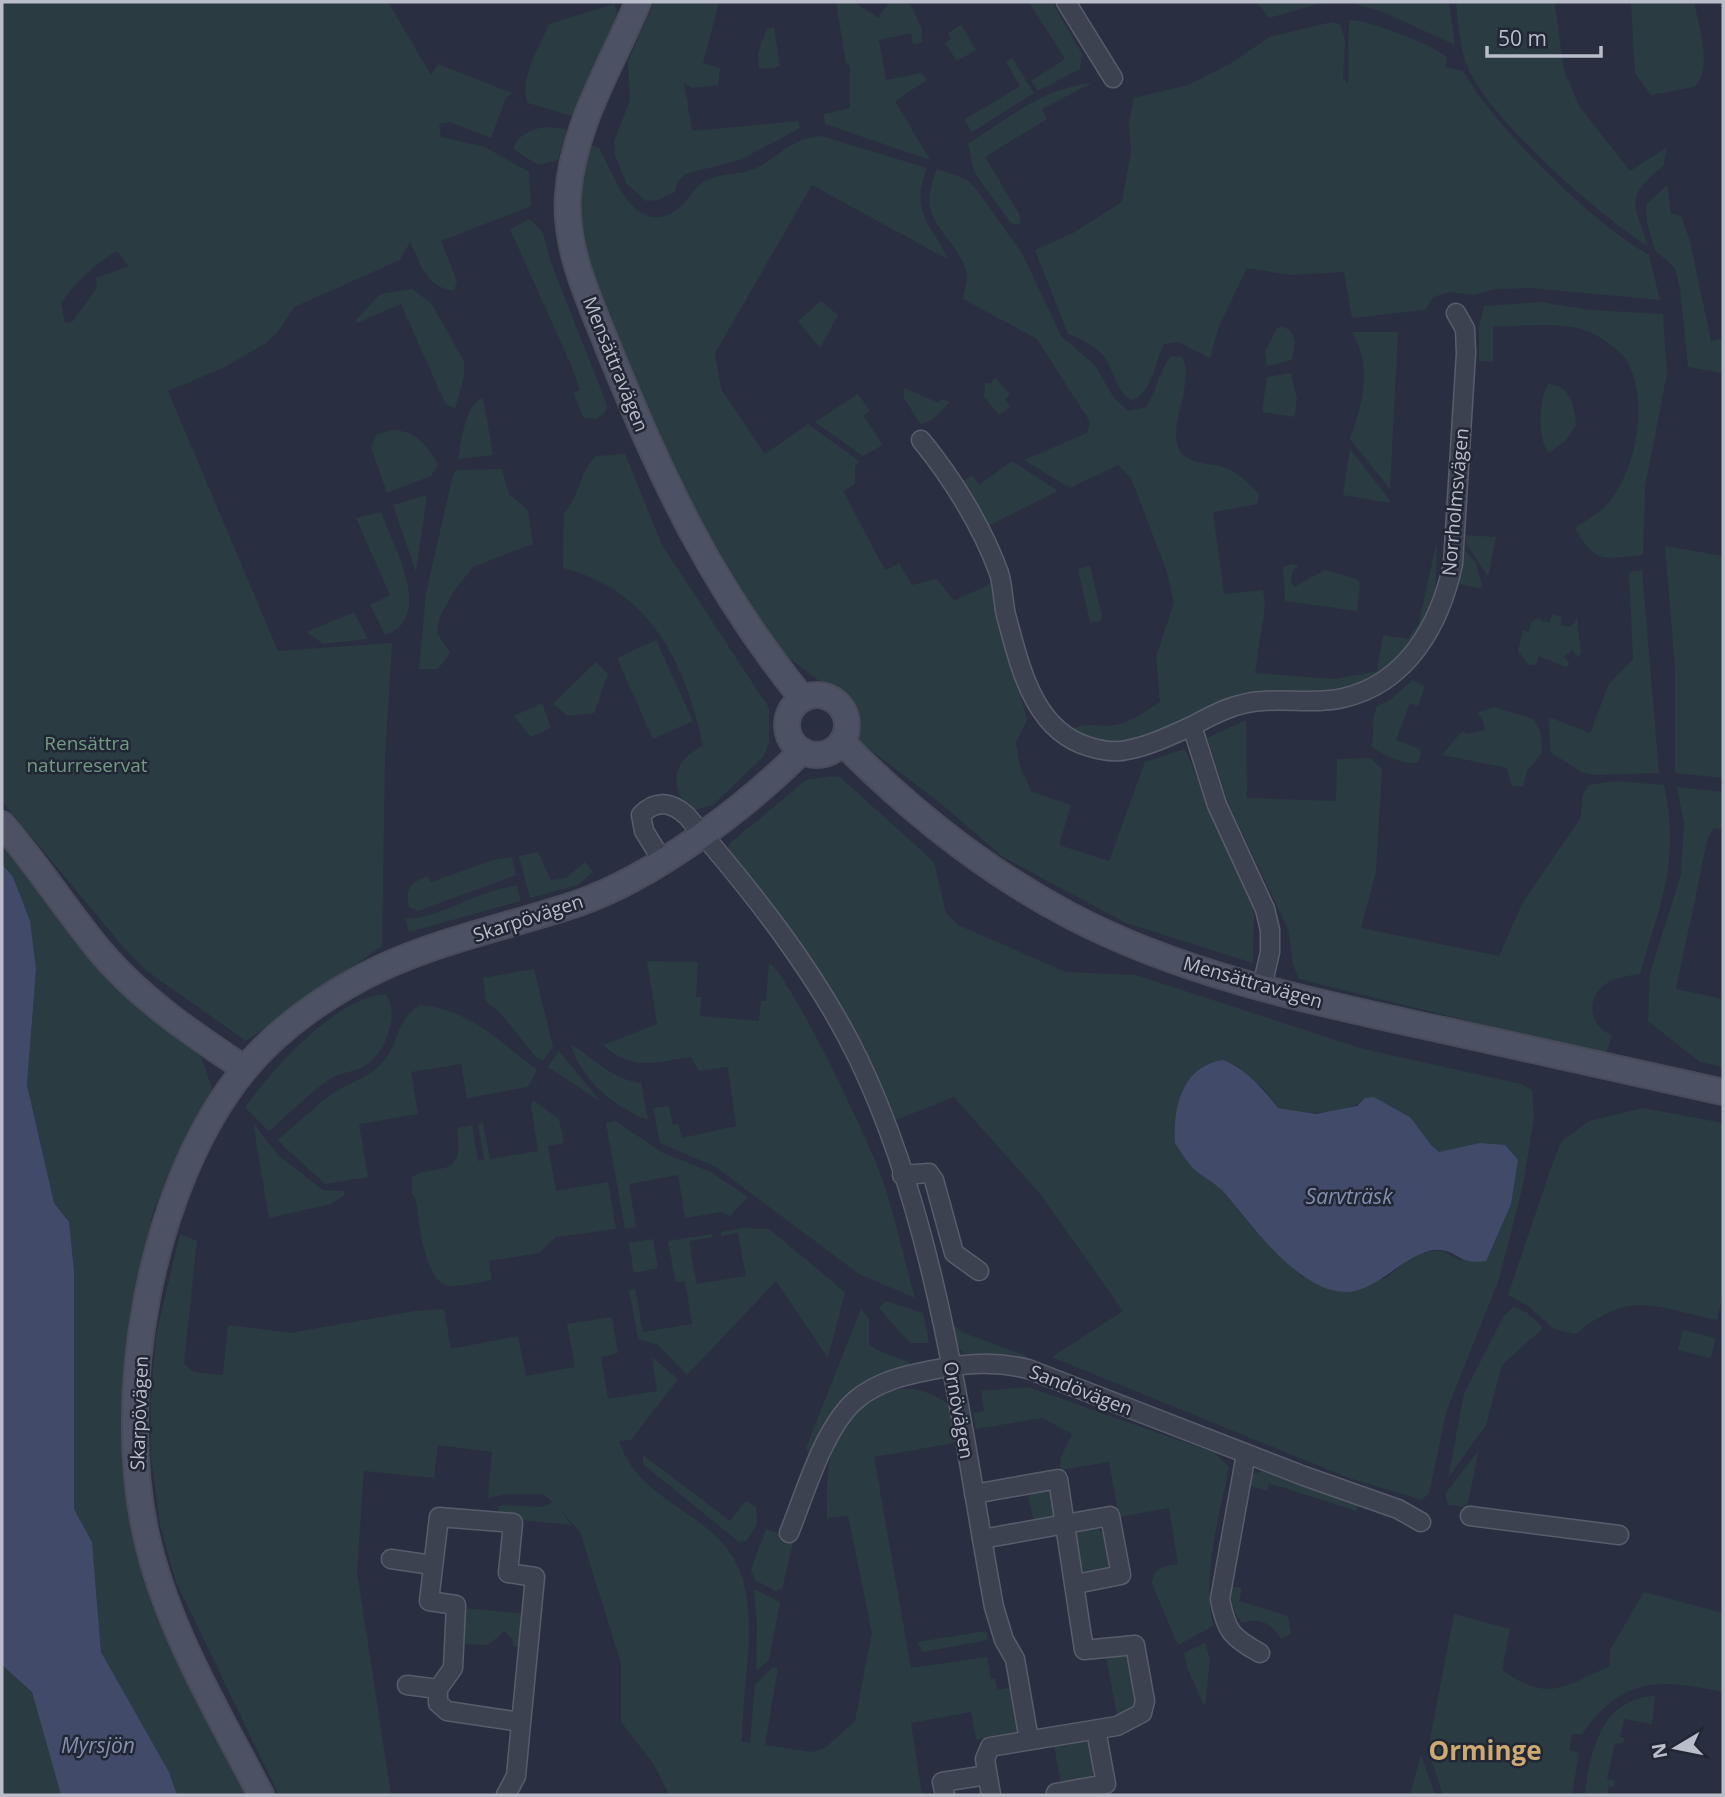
<svg xmlns="http://www.w3.org/2000/svg" width="1725" height="1797" font-family="'Open Sans',sans-serif">
	<style>
		.green { fill: #2b3b42; fill-rule: evenodd }
		.water { fill: #414b69 }
		.lines { fill: none; stroke-linecap: round; stroke-linejoin: round }
		.street-casing { stroke: #585d6b; stroke-width: 21 }
		.secondary-casing { stroke: #474b5a; stroke-width: 28 }
		.street { stroke: #3d4251; stroke-width: 18 }
		.secondary { stroke: #4c5164; stroke-width: 24 }
		.labels { text-anchor: middle; dominant-baseline: central; stroke-width: 5; stroke-linejoin: round; paint-order: stroke }
		.street-label { font-size: 19px; fill: #babecb; stroke: #222736 }
		.park-label { font-size: 19px; fill: #749a83; stroke: #222736 }
		.water-label { font-size: 21px; font-style: italic; fill: #858fb0; stroke: #222736 }
		.district-label { font-size: 26px; font-weight: bold; fill: #ceaa73; stroke: #222736 }
	</style>
	<rect width="100%" height="100%" fill="#292f41"/>
	<!-- green -->
	<g class="green">
		<path d="M2,2H388L431,75L438,64L512,93L506,98L491,138L450,122L439,124L441,137L485,147L529,172L531,206L441,241L457,281L454,291C425,286 422,266 410,242L400,260L294,307L278,332L266,343L223,368L168,391L278,651L392,643L385,759L382,946L246,1041L147,971L124,948L2,801ZM117,251L129,266L96,278L97,288L72,322L65,323L61,303C77,281 93,265 117,251Z"/>
		<polygon points="654,2 719,2 703,63 720,68 718,85 692,88 684,83 692,131 798,121 800,128 740,160 685,174 677,182 675,192 658,200 646,201 626,183 615,155 614,141 630,100 628,61"/>
		<polygon points="836,2 854,2 878,18 889,2 910,4 921,27 923,42 913,44 911,33 879,40 886,80 922,73 927,80 895,101 930,160 825,124 824,114 850,108 850,66 846,63"/>
		<polygon points="1029,2 1052,2 1082,54 1080,69 1038,91 1031,81 1065,59"/>
		<polygon points="1257,2 1325,2 1269,18"/>
		<polygon points="1349,2 1449,2 1455,45 1383,12"/>
		<path d="M1456,2H1557L1555,7L1564,70L1579,106L1630,171L1667,147L1664,165C1625,197 1633,201 1648,246C1601,218 1485,115 1467,65C1460,46 1458,22 1456,2Z"/>
		<path d="M1694,2C1698,24 1714,71 1694,87L1651,95L1635,73L1631,3Z"/>
		<path d="M614,4L618,17L572,116L528,103C518,80 540,46 549,24Z"/>
		<path d="M1349,20C1369,20 1431,44 1447,57L1445,67L1463,71C1495,127 1592,223 1649,255L1660,300L1531,288L1496,289L1474,295L1450,292L1433,297L1425,310L1352,318L1344,272L1291,275L1247,268L1219,326L1210,358L1178,342L1164,344C1155,361 1152,395 1132,400C1115,391 1115,372 1105,358C1098,347 1080,338 1068,334L1035,250L1073,233L1122,202L1131,152L1129,122L1134,98L1188,85L1235,61L1269,37L1332,22L1341,25L1345,41L1343,78L1348,83Z"/>
		<polygon points="961,25 976,50 957,61 945,43 951,39 948,33"/>
		<polygon points="774,27 780,67 759,69 758,53 767,29"/>
		<polygon points="1012,58 1034,93 972,132 964,120 1020,86 1006,62"/>
		<path d="M1092,83L1042,109L1047,119L985,157L1019,214L1021,223L1016,225L1010,222L974,172L968,144C1008,118 1044,88 1092,83Z"/>
		<path d="M549,127L567,129L558,160L538,165L513,149C519,133 533,128 549,127Z"/>
		<path d="M821,136L927,168C910,212 930,223 949,260L812,185L715,353L721,389L765,454L808,424L859,461L855,467V484L843,491L885,570L899,563L912,585L937,579L954,601L992,583L1027,720L1016,743L1020,767L1032,792L1071,805L1059,845L1109,861L1145,762L1185,749L1254,910L1253,963L1126,923L1003,857L939,802L859,741L851,712L829,688L775,648L659,447L584,261L577,189L589,144L599,148C614,175 634,240 678,209C688,202 693,189 703,182C720,172 743,176 760,166C785,152 790,139 821,136Z"/>
		<path d="M937,169L966,179L977,190L1023,255L1061,336L1094,364L1114,398L1128,411L1146,407C1157,391 1159,370 1171,356L1182,357C1197,382 1163,431 1182,454C1192,465 1216,463 1229,469C1241,475 1250,485 1259,494L1257,504L1213,512L1224,594L1263,590L1265,606L1255,673L1335,679L1377,671L1383,635L1408,639L1419,623L1437,540L1435,601L1419,638L1383,671L1362,684L1341,691L1302,693L1198,713L1124,745L1099,743L1073,729C1085,721 1102,728 1116,725C1133,721 1146,711 1160,702L1156,657L1174,603L1168,575L1131,478L1118,465L1070,488L1024,460L1087,433L1090,422L1037,339L963,299C965,288 969,277 965,267C948,226 915,224 937,169Z"/>
		<polygon points="1667,185 1671,213 1681,216 1690,241 1711,341 1723,339 1723,373 1688,367 1680,288 1675,268 1655,250 1647,222 1646,205"/>
		<polygon points="530,219 543,233 551,263 602,392 607,406 604,414 596,419 584,418 573,393 580,390 572,367 510,229"/>
		<polygon points="412,289 431,303 464,361 464,377 455,409 445,403 401,304 357,323 356,320 380,294"/>
		<polygon points="821,301 838,315 820,348 798,321"/>
		<path d="M1540,302L1591,310L1663,314L1667,373L1645,487L1643,555C1606,558 1596,566 1575,528C1586,520 1601,513 1609,502C1637,468 1649,400 1627,361C1621,351 1603,339 1594,334C1566,320 1523,327 1493,326V362L1479,361V327L1484,306Z"/>
		<polygon points="1282,326 1291,331 1295,341 1292,360 1267,366 1265,352 1277,328"/>
		<path d="M1352,332H1398L1390,489L1350,439C1363,403 1373,367 1352,332Z"/>
		<polygon points="1291,373 1297,399 1294,417 1262,412 1267,377"/>
		<polygon points="995,378 1010,394 1005,399 1010,407 999,415 984,397 985,383 991,383"/>
		<path d="M1548,384C1572,386 1574,406 1576,426L1566,440L1549,453C1536,437 1539,401 1548,384Z"/>
		<polygon points="904,388 939,403 942,399 950,402 933,419 921,425 904,398"/>
		<polygon points="858,394 870,411 863,416 883,445 863,456 815,422"/>
		<path d="M483,398L493,455L458,459C462,441 464,405 483,398Z"/>
		<path d="M393,430C416,431 427,445 438,464L431,476L387,493L371,447L377,434Z"/>
		<polygon points="1350,449 1388,498 1390,503 1343,495"/>
		<path d="M625,454L662,545L769,708V743L763,757L713,805L692,811C679,800 671,781 681,764C684,757 697,750 703,745C685,663 651,590 563,568L564,513C580,497 579,472 596,456Z"/>
		<polygon points="1012,461 1058,491 986,527 963,481 972,475 979,485"/>
		<polygon points="502,469 509,494 528,510 533,544 473,567 454,591 439,618 437,633 450,653 438,669 419,669 426,593 452,479 456,470"/>
		<polygon points="427,495 416,572 393,505"/>
		<path d="M381,512C393,547 436,618 385,635L370,605L390,595L356,518Z"/>
		<polygon points="1466,535 1496,537 1488,577 1466,543"/>
		<polygon points="1665,546 1723,556 1723,778 1675,773 1675,667"/>
		<polygon points="1464,549 1476,563 1483,589 1459,584"/>
		<polygon points="1291,564 1299,566 1293,570 1291,581 1294,587 1325,570 1357,579 1360,584 1357,611 1285,601 1283,567"/>
		<polygon points="1090,566 1102,616 1101,621 1090,622 1078,569"/>
		<polygon points="1642,570 1659,773 1595,775 1582,772 1550,752 1549,717 1590,733 1609,684 1633,659 1629,572"/>
		<polygon points="354,612 368,639 323,644 307,632"/>
		<polygon points="1552,614 1562,617 1561,625 1571,627 1577,618 1581,653 1578,657 1572,650 1564,657 1570,664 1566,667 1539,656 1536,665 1529,665 1518,651 1523,630 1528,632 1532,621 1541,617 1540,621 1550,622"/>
		<polygon points="656,640 693,721 653,739 617,658"/>
		<polygon points="596,662 608,674 594,713 568,716 553,704"/>
		<path d="M1413,680L1425,686L1418,706L1410,703L1396,740L1420,749L1421,756L1417,763C1398,763 1387,757 1371,746C1375,733 1371,720 1377,706L1390,700Z"/>
		<polygon points="542,703 551,728 531,737 514,716"/>
		<polygon points="1493,707 1534,719 1541,733 1542,753 1527,771 1523,787 1512,786 1507,768 1442,755 1462,731 1467,734 1485,730 1482,718 1477,713"/>
		<path d="M1246,720L1247,798L1336,801L1337,759L1370,758L1382,769L1376,872L1361,928L1499,956L1523,902L1580,819L1583,794L1589,785L1615,781L1664,785C1680,862 1661,901 1640,974C1627,976 1614,977 1603,986C1585,1001 1591,1028 1612,1035L1606,1055L1299,979L1293,964L1288,929L1229,805L1207,738Z"/>
		<path d="M831,776L840,777L934,862L946,913L958,925L1066,972L1136,975L1363,1049L1521,1084L1532,1090L1534,1117L1523,1185L1499,1279L1447,1410L1429,1493L1422,1500L1349,1478L1052,1357L1123,1311L1041,1195L954,1097L896,1120L822,974L727,852L729,844L806,780ZM1234,1064L1264,1089L1278,1108C1306,1113 1342,1119 1365,1098L1411,1118L1431,1145L1439,1152L1492,1143L1462,1261L1441,1250L1415,1254L1385,1279L1302,1277L1256,1232L1214,1181L1195,1169L1175,1143L1176,1119L1184,1087Z"/>
		<polygon points="1677,787 1723,792 1723,830 1714,828 1708,837 1676,989 1723,999 1723,1067 1700,1062 1648,1021 1650,973 1681,875 1684,824"/>
		<polygon points="2,842 118,988 199,1051 212,1088 210,1101 185,1139 153,1212 137,1298 125,1449 125,1488 134,1537 155,1603 249,1795 177,1795 169,1772 101,1652 92,1542 74,1509 74,1271 69,1222 54,1203 27,1085 36,969 13,877 2,864"/>
		<polygon points="538,852 551,880 566,878 585,862 593,872 578,885 530,898 519,856"/>
		<path d="M512,857L516,875L418,911L409,907C405,888 409,884 427,876L431,882L493,860Z"/>
		<path d="M517,886L521,901L409,932L405,919C444,917 477,890 517,886Z"/>
		<path d="M647,961L698,962L696,997H701L700,1016L759,1021L761,1001H766L769,963C789,974 863,1130 875,1160C893,1203 902,1253 915,1298L859,1274L716,1167L660,1143L653,1108L669,1106L673,1125L678,1124L682,1138L736,1126L728,1067L699,1071L691,1057C654,1062 634,1072 603,1045L657,1024Z"/>
		<polygon points="534,969 553,1047 543,1061 536,1057 503,1016 486,1001 483,978"/>
		<path d="M385,994C401,1012 386,1052 366,1065C356,1072 342,1072 331,1078C309,1093 289,1114 269,1131L245,1107C273,1069 335,998 385,994Z"/>
		<path d="M421,1005C470,1010 499,1041 537,1070L528,1087L467,1098L461,1064L411,1072L418,1114L359,1124L368,1177L325,1184L277,1140C298,1124 319,1101 342,1088C359,1079 374,1075 386,1058C400,1038 397,1018 421,1005Z"/>
		<path d="M571,1044C594,1059 613,1080 641,1083L648,1120C613,1106 581,1080 571,1044Z"/>
		<polygon points="559,1051 601,1102 548,1067"/>
		<path d="M533,1100L559,1119L564,1143L548,1146L556,1191L608,1182L616,1229L556,1237L539,1253L489,1261L492,1280C480,1282 465,1286 453,1286C423,1287 420,1222 416,1200L412,1194V1177C437,1162 465,1182 457,1128L472,1125L478,1161L484,1160L478,1124L483,1123L490,1159L538,1151L531,1105Z"/>
		<path d="M1643,1108L1723,1123V1294L1717,1320C1655,1307 1629,1289 1576,1334L1554,1329L1528,1306L1508,1295L1553,1162L1562,1141L1589,1121Z"/>
		<polygon points="615,1121 663,1153 711,1172 748,1197 730,1216 721,1212 685,1218 678,1175 629,1184 636,1227 625,1229 606,1123"/>
		<polygon points="253,1123 279,1156 323,1190 344,1191 344,1195 331,1204 269,1218"/>
		<polygon points="743,1228 769,1229 845,1292 828,1358 776,1281 687,1375 658,1345 638,1339 629,1290 635,1289 643,1332 692,1324 685,1281 676,1282 668,1241 712,1234 713,1237 689,1241 696,1284 746,1276 738,1233 721,1236 721,1232"/>
		<path d="M180,1234L197,1241L184,1364L194,1372L223,1375L228,1325L290,1333L415,1311L444,1309L451,1349L518,1336L526,1376L575,1367L567,1324L612,1317L618,1353L601,1357L608,1399L657,1391L652,1357L678,1379L631,1440L619,1441C639,1501 703,1509 733,1557C763,1607 741,1687 742,1742L750,1743L755,1685L773,1667L778,1668L765,1745L812,1752L825,1748L855,1721L872,1633L848,1516L827,1518C827,1493 825,1467 836,1443C852,1408 891,1376 930,1394C937,1397 944,1399 948,1405C953,1416 953,1431 954,1443L874,1457L911,1668L987,1657L991,1679H995L997,1690L1013,1687L1019,1729L1016,1733L976,1740L971,1712L911,1723L922,1795H669L653,1763L621,1722V1663L580,1532L559,1508L571,1525L521,1520V1517L498,1513L499,1506L504,1505L543,1507L553,1502L543,1494H507L488,1498L492,1452L438,1445L434,1478L364,1471L357,1572L391,1795H279L176,1582L160,1525L151,1456V1397L156,1335Z"/>
		<polygon points="653,1239 658,1268 634,1273 629,1243"/>
		<polygon points="886,1301 923,1313 929,1343 910,1343 879,1308"/>
		<polygon points="1513,1307 1526,1312 1543,1328 1502,1365 1486,1425 1448,1478 1464,1394 1503,1317"/>
		<path d="M861,1309L869,1319V1345C882,1355 896,1355 910,1363C897,1372 883,1374 869,1380C838,1395 824,1426 810,1456L806,1448Z"/>
		<polygon points="951,1323 964,1333 1027,1356 1026,1361 964,1353 956,1345"/>
		<polygon points="1683,1330 1715,1338 1711,1358 1678,1350"/>
		<path d="M1028,1387L1215,1453L1229,1467C1219,1518 1202,1574 1213,1626L1178,1645L1152,1584C1153,1567 1164,1566 1178,1564L1169,1508L1119,1517L1109,1462L1061,1470L1060,1459L1072,1434L1042,1418L976,1429L973,1413L984,1411L981,1391Z"/>
		<polygon points="1479,1450 1467,1507 1448,1505 1445,1494"/>
		<polygon points="643,1455 730,1521 746,1501 756,1507 757,1525 746,1541 739,1542 643,1464"/>
		<polygon points="1267,1470 1357,1502 1357,1511 1278,1486 1269,1484 1267,1491 1248,1485 1253,1474"/>
		<polygon points="1052,1487 1057,1517 1034,1524 1027,1488"/>
		<polygon points="1091,1524 1107,1536 1111,1562 1104,1572 1087,1576 1079,1568 1073,1528"/>
		<polygon points="766,1529 794,1539 782,1589 775,1591 755,1580 751,1570"/>
		<path d="M1230,1586L1242,1588L1239,1601L1288,1616L1291,1634L1281,1639C1271,1623 1260,1617 1242,1623L1232,1610Z"/>
		<polygon points="754,1589 780,1602 769,1660 756,1671 757,1623"/>
		<path d="M1644,1592L1723,1613V1692C1659,1679 1624,1675 1582,1734H1572L1569,1750L1579,1753L1572,1795H1443L1428,1750L1454,1614L1510,1629L1502,1670C1548,1703 1563,1687 1610,1666V1650Z"/>
		<polygon points="464,1608 527,1614 522,1647 513,1646 513,1640 505,1631 488,1645 464,1644 462,1639"/>
		<polygon points="986,1631 988,1640 923,1652 917,1642"/>
		<polygon points="1205,1643 1210,1659 1205,1707 1187,1668 1184,1653"/>
		<polygon points="1128,1649 1139,1703 1130,1713 1117,1715 1105,1651"/>
		<polygon points="2,1665 32,1692 61,1795 2,1795"/>
		<path d="M1655,1696L1652,1724L1624,1719L1620,1737L1624,1738L1623,1744L1615,1743L1607,1779L1615,1781L1613,1787L1609,1786L1607,1795H1585C1590,1752 1601,1698 1655,1696Z"/>
		<path d="M1090,1738C1099,1777 1098,1776 1062,1788L1053,1741Z"/>
		<polygon points="1421,1754 1435,1795 1410,1795"/>
	</g>
	<!-- water -->
	<g class="water">
		<polygon points="2,864 13,877 30,921 36,969 27,1085 54,1203 69,1222 74,1271 74,1509 92,1542 101,1652 169,1772 177,1795 61,1795 32,1692 2,1665"/>
		<path d="M1223,1060C1245,1068 1264,1090 1278,1108L1316,1114L1357,1106L1365,1098L1374,1097L1411,1118L1431,1145L1439,1152L1480,1143L1505,1145L1518,1160L1511,1204L1486,1261C1459,1265 1459,1252 1441,1250C1413,1247 1385,1284 1355,1291C1306,1301 1254,1228 1227,1196C1218,1184 1205,1179 1194,1169C1187,1162 1181,1152 1175,1143C1173,1107 1182,1066 1223,1060Z"/>
	</g>
	<g class="lines">
		<!-- street casing -->
		<g class="street-casing">
			<g id="street">
				<polyline points="1066,2 1113,78"/>
				<path d="M921,440C952,478 982,526 999,573C1003,586 1003,602 1006,615C1020,666 1033,731 1090,747C1103,751 1114,753 1127,750C1150,746 1171,735 1192,726L1217,805L1265,909L1270,930V952L1262,987"/>
				<path d="M1192,726C1214,714 1237,702 1263,701C1289,699 1317,704 1343,698C1408,683 1440,624 1453,564L1466,353L1465,329L1456,313"/>
				<path d="M662,860L644,831L641,815C656,799 672,802 687,816C751,890 815,970 858,1058C938,1224 961,1427 994,1607L1004,1640L1015,1659L1029,1740"/>
				<polyline points="902,1175 929,1173 934,1180 954,1253 979,1271"/>
				<path d="M1246,1454L1220,1599C1226,1631 1232,1638 1260,1653"/>
				<polyline points="974,1494 1058,1479 1084,1650 1135,1645 1145,1701 1142,1713 1117,1726 990,1747 985,1759 991,1795"/>
				<polyline points="1470,1516 1619,1535"/>
				<path d="M789,1533C805,1494 824,1426 857,1399C879,1381 906,1375 932,1370C966,1363 995,1361 1028,1369L1304,1476L1398,1509L1421,1522"/>
				<polyline points="982,1539 1110,1516 1121,1575 1076,1584"/>
				<polyline points="391,1559 432,1565"/>
				<polyline points="407,1685 438,1689"/>
				<polyline points="506,1795 516,1776 535,1577 508,1573 513,1523 439,1517 429,1601 456,1605 453,1668 438,1689 438,1703 447,1711 520,1722"/>
				<polyline points="945,1795 942,1782 987,1775"/>
				<polyline points="1057,1795 1056,1793 1106,1784 1096,1730"/>
			</g>
		</g>
		<!-- secondary casing -->
		<g class="secondary-casing">
			<g id="secondary">
				<path d="M638,2C612,65 573,125 568,195C564,248 589,299 608,347C661,478 712,587 802,698"/>
				<circle cx="817" cy="725" r="30"/>
				<path d="M842,742C910,811 984,870 1069,915C1184,976 1318,1003 1443,1030C1537,1050 1630,1071 1723,1092"/>
				<path d="M2,824C37,864 66,910 100,951C140,999 194,1035 245,1069"/>
				<path d="M261,1795C220,1716 171,1635 149,1547C112,1403 149,1187 244,1070C279,1027 332,991 381,968C443,939 514,925 579,903C655,876 745,808 802,751"/>
			</g>
		</g>
		<!-- street -->
		<use href="#street" class="street"/>
		<!-- secondary -->
		<use href="#secondary" class="secondary"/>
	</g>
	<g class="labels">
		<!-- street labels -->
		<g class="street-label">
			<text transform="translate(616 364) rotate(68)">Mensättravägen</text>
			<text transform="translate(1455 502) rotate(-85)">Norrholmsvägen</text>
			<text transform="translate(528 918) rotate(-18)">Skarpövägen</text>
			<text transform="translate(1253 982) rotate(16)">Mensättravägen</text>
			<text transform="translate(1081 1390) rotate(21)">Sandövägen</text>
			<text transform="translate(959 1410) rotate(80)">Ornövägen</text>
			<text transform="translate(139 1413) rotate(-88)">Skarpövägen</text>
		</g>
		<!-- park labels -->
		<g class="park-label">
			<text x="87" y="743">Rensättra<tspan x="87" dy="22">naturreservat</tspan></text>
		</g>
		<!-- water labels -->
		<g class="water-label">
			<text x="1349" y="1196">Sarvträsk</text>
			<text x="98" y="1745">Myrsjön</text>
		</g>
		<!-- district labels -->
		<g class="district-label">
			<text x="1485" y="1750">Orminge</text>
		</g>
	</g>
	<!-- border -->
	<rect width="1725" height="1797" fill="none" stroke="#babecb" stroke-width="7"/>
	<!-- north arrow -->
	<g transform="translate(1676 1748) rotate(260)" stroke="#222736" stroke-width="5" paint-order="stroke">
	<path d="M0-5L12 26L0 18L-12 26Z" fill="#babecb"/>
	<text y="-10" font-size="19" font-weight="bold" text-anchor="middle" fill="#babecb">N</text>
	</g>
	<!-- scale -->
	<path d="M1487 46v10h114v-10" fill="none" stroke="#babecb" stroke-width="3.5"/>
	<text x="1498" y="46" font-size="21" fill="#babecb" stroke="#222736" stroke-width="5" paint-order="stroke">50 m</text>
</svg>
